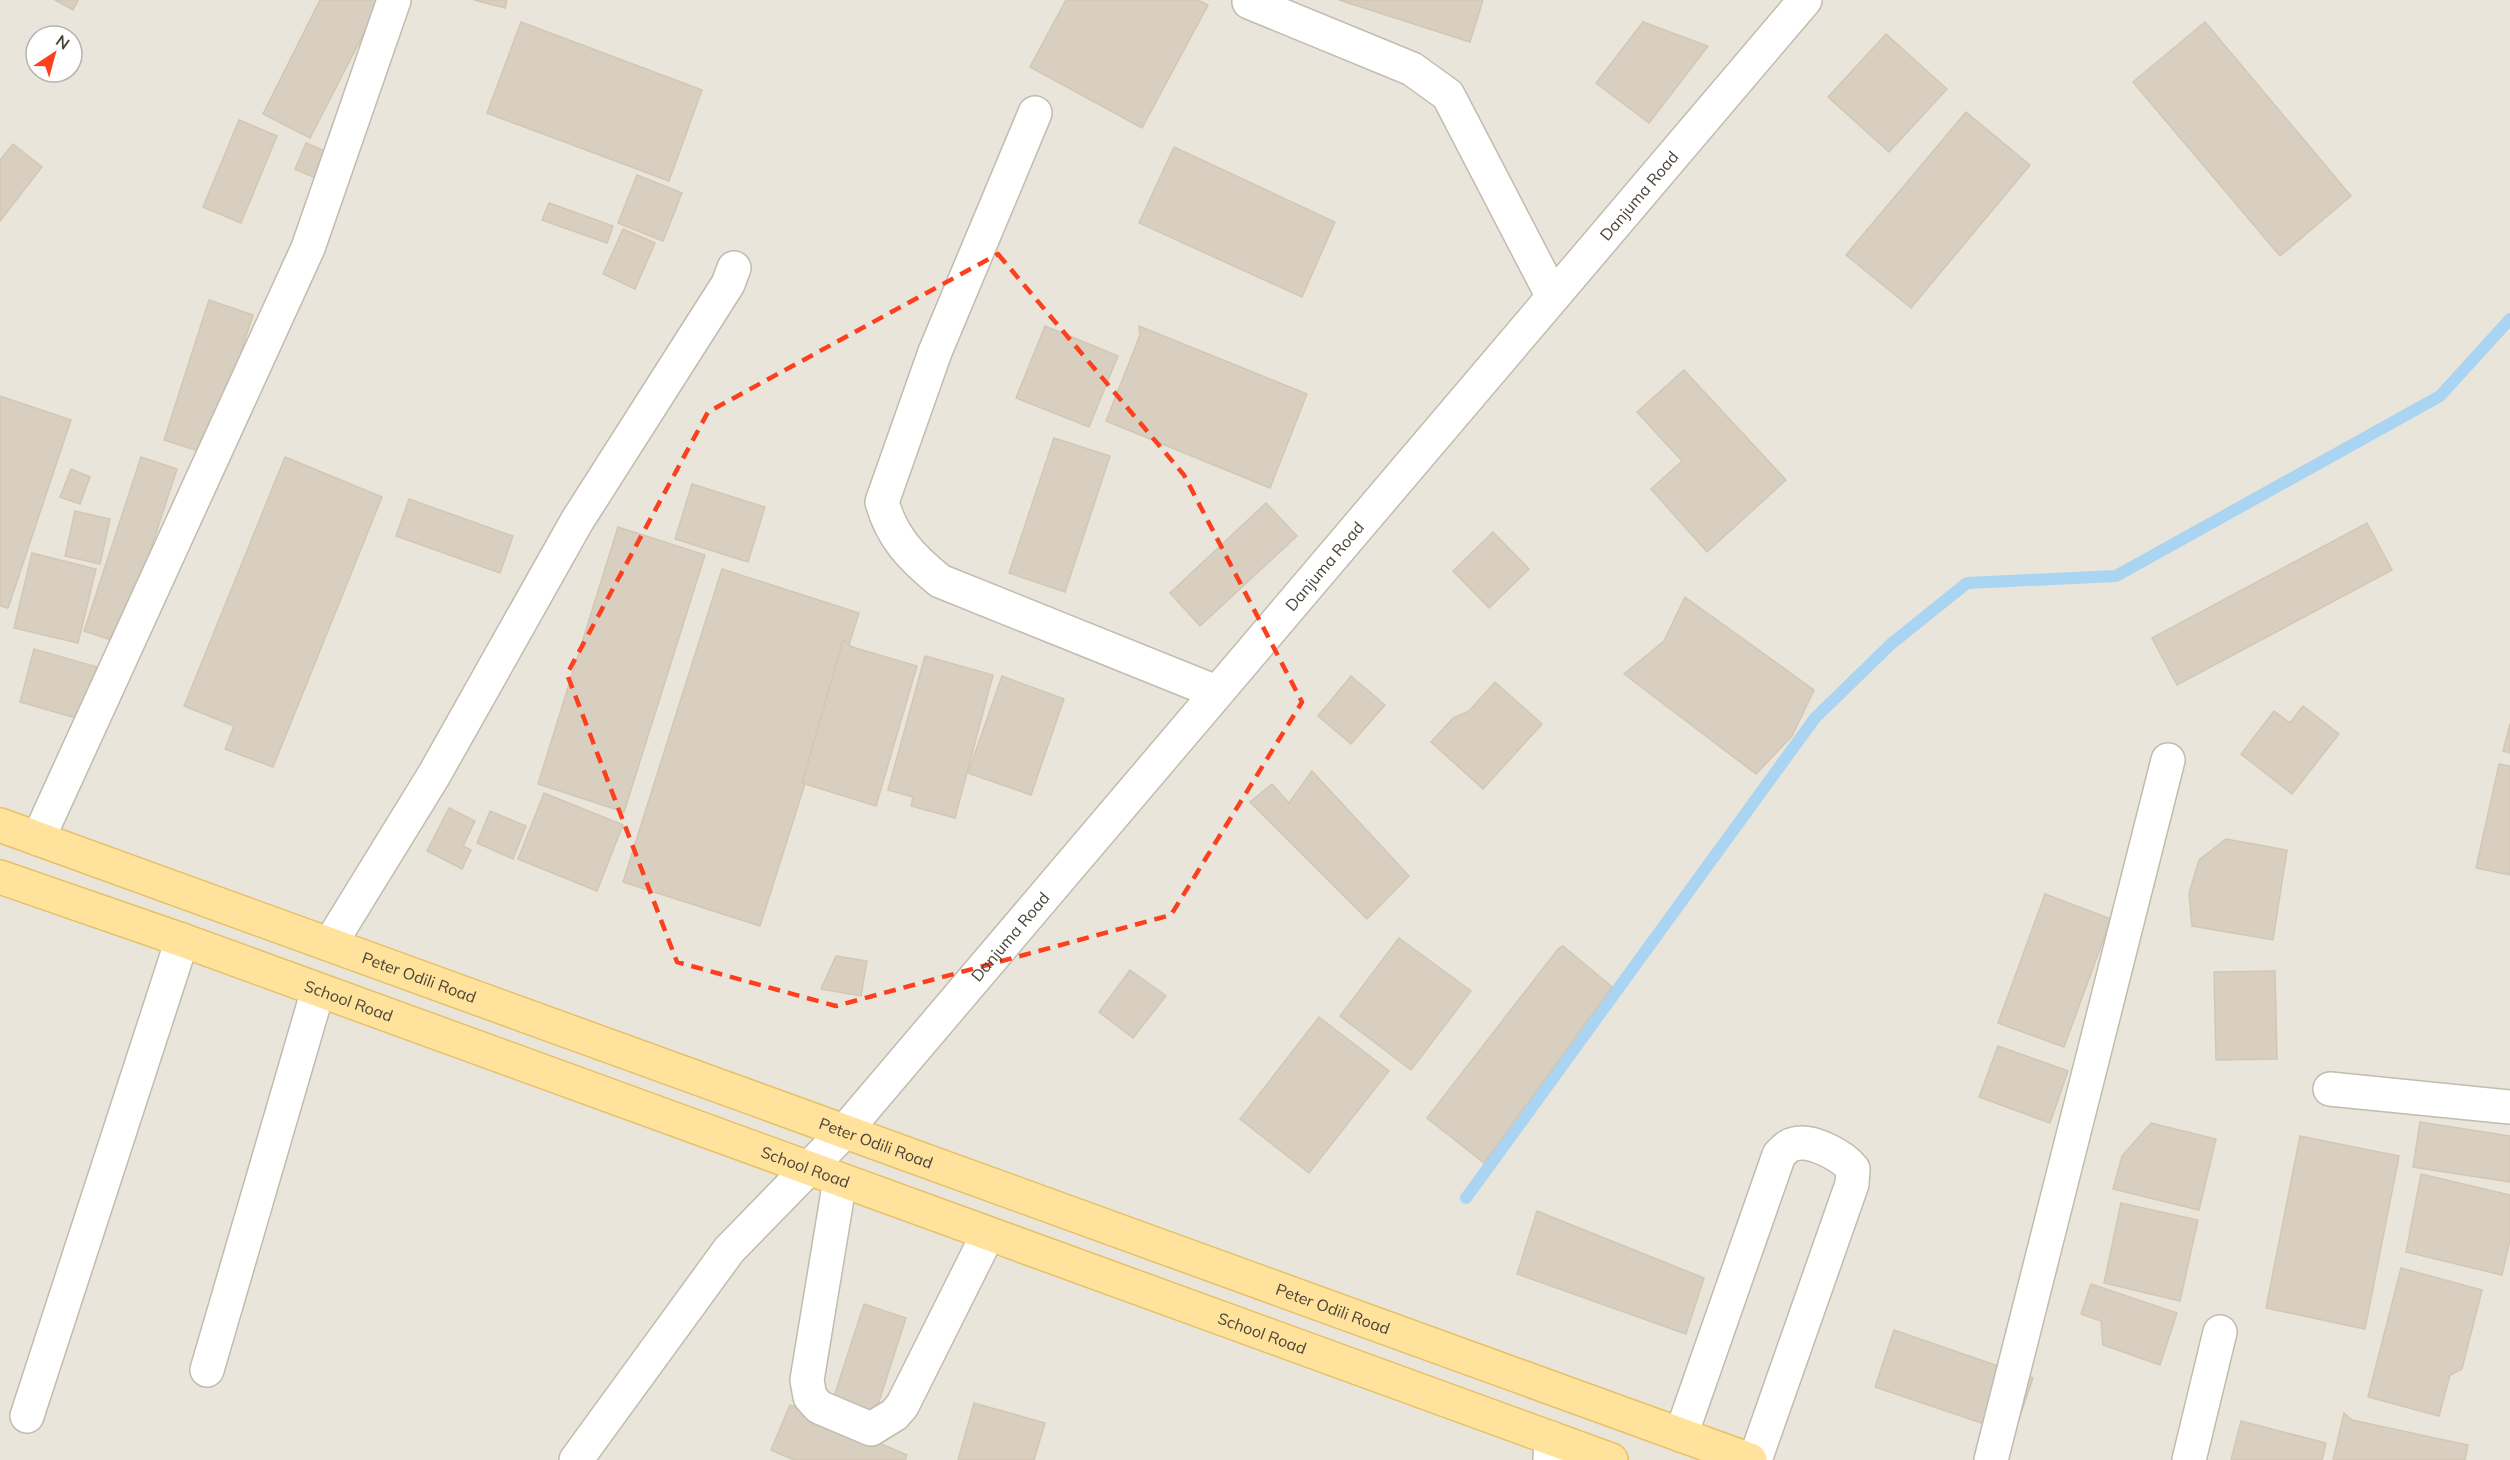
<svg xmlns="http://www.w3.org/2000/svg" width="2510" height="1460" font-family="Mulish,sans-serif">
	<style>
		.residential { fill: #eae5da; fill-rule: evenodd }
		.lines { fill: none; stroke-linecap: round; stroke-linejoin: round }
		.stream { stroke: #a9d4f2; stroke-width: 12 }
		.building { fill: #d8cfc1; stroke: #d3c7b4; stroke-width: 1.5 }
		.minor-casing { stroke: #c2bbae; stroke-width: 36 }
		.major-casing { stroke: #e6c16a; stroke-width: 36 }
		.minor { stroke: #fff; stroke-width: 33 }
		.major { stroke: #ffe39c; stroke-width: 33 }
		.marked { fill: none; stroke: #fc3f1d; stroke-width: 4.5; stroke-dasharray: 12 8; stroke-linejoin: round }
		.labels { text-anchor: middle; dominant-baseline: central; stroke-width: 4.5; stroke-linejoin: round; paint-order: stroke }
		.street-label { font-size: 16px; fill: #4b4439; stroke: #fff }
	</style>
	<rect width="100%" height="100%" fill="#f6f3ec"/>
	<!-- residential -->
	<path class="residential" d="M0,0H2510V1460H0ZM36,36H72V72H36Z"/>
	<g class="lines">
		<!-- stream -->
		<polyline class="stream" points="1466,1198 1815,718 1891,644 1967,583 2116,576 2440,396 2510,319"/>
	</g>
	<!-- building -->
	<g class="building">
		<polygon points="55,0 78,0 73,10"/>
		<polygon points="320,0 381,0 310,138 263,114"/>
		<polygon points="474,0 507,0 505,8"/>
		<polygon points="1066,0 1198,0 1208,5 1142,128 1030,67"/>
		<polygon points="1339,0 1483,0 1470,42"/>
		<polygon points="521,22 702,90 669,181 487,113"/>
		<polygon points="1643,22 1708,46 1649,123 1596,83"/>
		<polygon points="2205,22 2351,196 2280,256 2133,82"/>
		<polygon points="1886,34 1947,89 1889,152 1828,97"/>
		<polygon points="1966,112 2030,165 1911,308 1846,255"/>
		<polygon points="239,120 277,136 241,223 203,207"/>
		<polygon points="306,143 329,153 318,179 295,169"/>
		<polygon points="13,144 42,167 0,221 0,160"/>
		<polygon points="1174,147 1335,222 1302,297 1139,223"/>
		<polygon points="637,175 682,193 663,241 618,223"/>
		<polygon points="549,203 613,226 607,243 542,220"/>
		<polygon points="623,229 655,243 635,289 603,274"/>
		<polygon points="209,300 253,315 208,454 164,440"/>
		<polygon points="1045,326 1118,356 1089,427 1016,398"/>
		<polygon points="1139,326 1307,394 1270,488 1106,421 1140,335"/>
		<polygon points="1684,370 1786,480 1707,552 1651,489 1682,461 1637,412"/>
		<polygon points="0,396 71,420 8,608 0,606"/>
		<polygon points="1054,438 1110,456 1065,592 1009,573"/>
		<polygon points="141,457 177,469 120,643 84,631"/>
		<polygon points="285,457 382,497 273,767 225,749 234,726 184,706"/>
		<polygon points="71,469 90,477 80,504 60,497"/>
		<polygon points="692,484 765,507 748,562 675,539"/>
		<polygon points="409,499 513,536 500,573 396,536"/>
		<polygon points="1266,503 1297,536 1200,626 1170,593"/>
		<polygon points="75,511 110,519 100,564 65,556"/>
		<polygon points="2367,523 2392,570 2177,685 2152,638"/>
		<polygon points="618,527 705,555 624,812 538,784"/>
		<polygon points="1493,532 1529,569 1489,608 1453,571"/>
		<polygon points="32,553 96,569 78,643 14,628"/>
		<polygon points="722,569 859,613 760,926 623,882"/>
		<polygon points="1685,597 1814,690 1792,736 1756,774 1624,674 1664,641"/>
		<polygon points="843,640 852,647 917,666 876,806 802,783"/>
		<polygon points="34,649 97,667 83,720 20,702"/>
		<polygon points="925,656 993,675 955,818 911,806 913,797 888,790"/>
		<polygon points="1002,676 1064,699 1031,795 968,773"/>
		<polygon points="1351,676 1385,705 1351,744 1318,716"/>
		<polygon points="1495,682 1542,724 1483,789 1431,742 1453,718 1469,711"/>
		<polygon points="2303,706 2339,734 2292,794 2241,754 2274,711 2290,723"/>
		<polygon points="2510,724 2510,753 2503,751"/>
		<polygon points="2499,764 2510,766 2510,875 2476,868"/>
		<polygon points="1312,771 1409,876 1367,919 1250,802 1272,784 1289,803"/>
		<polygon points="544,793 623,825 597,891 518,859"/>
		<polygon points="449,808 475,821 463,846 471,850 462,869 427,851"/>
		<polygon points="490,811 526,826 513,859 477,843"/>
		<polygon points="2226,839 2287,850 2273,940 2192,926 2189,893 2199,860"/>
		<polygon points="2045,894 2111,919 2064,1047 1998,1023"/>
		<polygon points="1399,938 1471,991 1411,1070 1340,1016"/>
		<polygon points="1563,946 1612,987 1484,1163 1427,1118 1558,949"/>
		<polygon points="836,956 867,961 861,996 821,989"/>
		<polygon points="1130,970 1166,996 1133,1038 1099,1012"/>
		<polygon points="2275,971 2277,1059 2216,1060 2214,972"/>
		<polygon points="1319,1017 1389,1071 1309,1173 1240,1119"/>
		<polygon points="1998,1046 2068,1071 2050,1123 1979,1097"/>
		<polygon points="2420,1122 2510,1136 2510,1182 2413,1167"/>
		<polygon points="2151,1123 2216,1139 2199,1210 2113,1189 2122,1156"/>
		<polygon points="2300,1136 2399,1156 2365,1329 2266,1308"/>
		<polygon points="2421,1174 2510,1195 2510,1240 2502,1275 2406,1252"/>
		<polygon points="2121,1203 2198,1220 2180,1301 2104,1283"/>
		<polygon points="1537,1211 1704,1278 1686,1334 1517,1274"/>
		<polygon points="2401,1268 2482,1290 2462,1369 2450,1375 2439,1416 2368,1397"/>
		<polygon points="2091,1284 2177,1313 2160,1365 2103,1345 2101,1321 2081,1314"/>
		<polygon points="864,1304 906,1318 872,1423 830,1409"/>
		<polygon points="1894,1330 2033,1378 2014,1434 1875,1387"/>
		<polygon points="974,1403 1045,1423 1034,1460 958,1460"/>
		<polygon points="790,1405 907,1455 905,1460 794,1460 771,1450"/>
		<polygon points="2344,1413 2352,1420 2468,1445 2465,1460 2333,1460"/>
		<polygon points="2241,1421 2326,1443 2322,1460 2231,1460"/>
	</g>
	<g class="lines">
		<!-- minor casing -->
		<g class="minor-casing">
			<g id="minor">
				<polyline points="1249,2 1412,69 1448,95 1553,297"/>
				<path d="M1035,113L935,352L882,502C892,538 912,558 940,581L1216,692"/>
				<polyline points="38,839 308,248 394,0"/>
				<polyline points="330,944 434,775 577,521 728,284 734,268"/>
				<polyline points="2330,1089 2510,1107"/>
				<polyline points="840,1180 807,1380 810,1397 819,1407 871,1429 894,1415 902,1406 988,1234"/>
				<polyline points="207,1370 318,990"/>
				<polyline points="27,1416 182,940"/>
				<path d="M1681,1435L1779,1155C1783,1151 1788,1145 1794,1144C1812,1139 1843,1156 1853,1169L1852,1184L1755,1460"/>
				<path id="s1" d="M576,1460L729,1250L845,1131L1805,0"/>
				<polyline points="1550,1460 1551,1438"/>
				<polyline points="1991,1460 2168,760"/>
				<polyline points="2189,1460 2220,1332"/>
			</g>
		</g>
		<!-- major casing -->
		<g class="major-casing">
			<g id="major">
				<path id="s2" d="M0,825L1750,1460"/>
				<path id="s3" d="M0,877L182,940L1611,1460"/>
			</g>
		</g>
		<!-- minor -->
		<use href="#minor" class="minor"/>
		<!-- major -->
		<use href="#major" class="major"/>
	</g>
	<!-- marked area -->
	<path class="marked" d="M998,254L1184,475L1302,702L1171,915L836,1006L677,962L567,674L708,412Z"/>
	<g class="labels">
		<!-- street labels -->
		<g class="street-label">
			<text stroke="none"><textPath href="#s1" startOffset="1653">Danjuma Road</textPath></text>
			<text stroke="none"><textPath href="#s1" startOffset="1167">Danjuma Road</textPath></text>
			<text stroke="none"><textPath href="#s1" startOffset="681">Danjuma Road</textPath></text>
			<text stroke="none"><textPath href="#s2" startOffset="446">Peter Odili Road</textPath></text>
			<text stroke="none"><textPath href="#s3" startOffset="370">School Road</textPath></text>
			<text stroke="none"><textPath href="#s2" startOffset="932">Peter Odili Road</textPath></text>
			<text stroke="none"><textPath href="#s3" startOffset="856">School Road</textPath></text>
			<text stroke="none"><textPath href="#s2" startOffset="1418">Peter Odili Road</textPath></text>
			<text stroke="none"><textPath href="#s3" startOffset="1342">School Road</textPath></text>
		</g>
	</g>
	<!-- north arrow -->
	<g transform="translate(54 54) rotate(36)"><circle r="28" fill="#ffffff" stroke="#b7b4b0" stroke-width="1.5"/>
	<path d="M0-4.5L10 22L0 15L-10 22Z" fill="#fc3f1d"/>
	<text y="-9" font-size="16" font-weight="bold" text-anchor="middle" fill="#4b4439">N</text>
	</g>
</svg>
